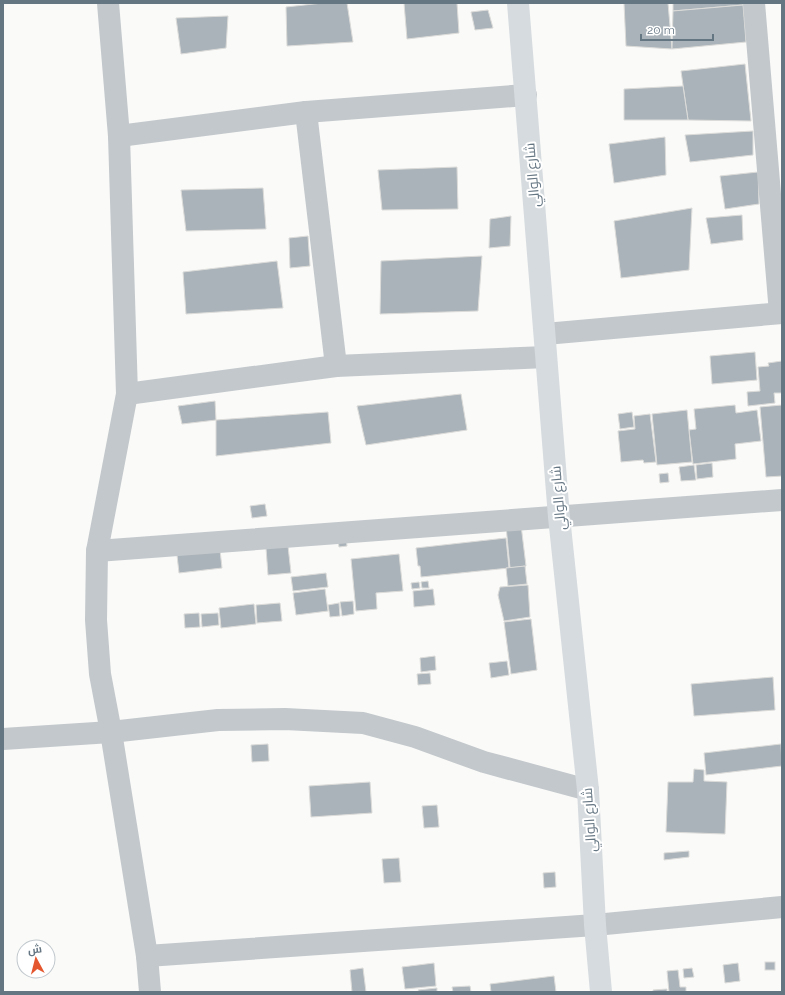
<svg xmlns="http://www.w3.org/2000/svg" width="785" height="995" font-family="Raleway,Cairo,sans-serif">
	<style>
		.building { fill: #aab3b9; stroke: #dcdcda }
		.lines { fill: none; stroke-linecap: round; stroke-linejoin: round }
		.minor { stroke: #c3c8cc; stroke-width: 22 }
		.secondary { stroke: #d6dbdf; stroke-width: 22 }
		.labels { text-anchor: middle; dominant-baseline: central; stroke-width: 4; stroke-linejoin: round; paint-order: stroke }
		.street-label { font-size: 14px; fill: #657683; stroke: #fff }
	</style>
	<rect width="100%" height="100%" fill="#fafaf8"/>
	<!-- building -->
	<g class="building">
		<polygon points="323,3 347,3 353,42 287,46 286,7"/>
		<polygon points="404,3 457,3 459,33 407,39"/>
		<polygon points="624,3 668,3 672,49 626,46"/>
		<polygon points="673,3 743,3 743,5 673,11"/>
		<polygon points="743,5 746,42 672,49 673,11"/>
		<polygon points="488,10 493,28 475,30 471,12"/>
		<polygon points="228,16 226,48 181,54 176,18"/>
		<polygon points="745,64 751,121 688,120 681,71"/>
		<polygon points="683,86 688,120 624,120 624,89"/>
		<polygon points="753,131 753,155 690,162 685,135"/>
		<polygon points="665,137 666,175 614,183 609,144"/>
		<polygon points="457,167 458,209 382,210 378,170"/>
		<polygon points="758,172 759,204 725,209 720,176"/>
		<polygon points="263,188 266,229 186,231 181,190"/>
		<polygon points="692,208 689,270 621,278 614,221"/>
		<polygon points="742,215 743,240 711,244 706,218"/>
		<polygon points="511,216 510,246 489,248 490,219"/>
		<polygon points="308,236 310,266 290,268 289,238"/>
		<polygon points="482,256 478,311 380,314 381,261"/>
		<polygon points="277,261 283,308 186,314 183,272"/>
		<polygon points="755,352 757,380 712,384 710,356"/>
		<polygon points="782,361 782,393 774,393 775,403 748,406 747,392 760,391 758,367 769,366 768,363"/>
		<polygon points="461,394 467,430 366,445 357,406"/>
		<polygon points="215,401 216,420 182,424 178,406"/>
		<polygon points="735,405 736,413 757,410 761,441 735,444 736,459 693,464 689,430 696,429 694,409"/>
		<polygon points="782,405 782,476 766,477 760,407"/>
		<polygon points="687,410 692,462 657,465 652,414"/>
		<polygon points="328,412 331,443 216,456 216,420"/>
		<polygon points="632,412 634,427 620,429 618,414"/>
		<polygon points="650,414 656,462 644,463 643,460 621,462 618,431 635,429 634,416"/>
		<polygon points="712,463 713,477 697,479 696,465"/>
		<polygon points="694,465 696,480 681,481 679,467"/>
		<polygon points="668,473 669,482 660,483 659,474"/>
		<polygon points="265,504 267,516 252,518 250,506"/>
		<polygon points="521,525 526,566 510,568 506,526"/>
		<polygon points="346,538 347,546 339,547 338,539"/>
		<polygon points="506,538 509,568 421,577 420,566 418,566 416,548"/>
		<polygon points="288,546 291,573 268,575 266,548"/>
		<polygon points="220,550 222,568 179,573 177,555"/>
		<polygon points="399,554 403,591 376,593 377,609 356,611 351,559"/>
		<polygon points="525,566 527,584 508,586 506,568"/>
		<polygon points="326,573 328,587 293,591 291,577"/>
		<polygon points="428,581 429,588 422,588 421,582"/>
		<polygon points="419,582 420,588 412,589 411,583"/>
		<polygon points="528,585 530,617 504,621 498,595 500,587"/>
		<polygon points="325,589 328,611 296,615 293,593"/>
		<polygon points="433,589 435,605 414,607 413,591"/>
		<polygon points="353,601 354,614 342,616 340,602"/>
		<polygon points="280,603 282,621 257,623 256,605"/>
		<polygon points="339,603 340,616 330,617 328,605"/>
		<polygon points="254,604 256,624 221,628 219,608"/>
		<polygon points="199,613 200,627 185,628 184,614"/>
		<polygon points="218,613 219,625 202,627 201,614"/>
		<polygon points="531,619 537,670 511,674 504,622"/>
		<polygon points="435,656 436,670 421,672 420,658"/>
		<polygon points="507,661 509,675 491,678 489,663"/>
		<polygon points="430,673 431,684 418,685 417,674"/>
		<polygon points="773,677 775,710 694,716 691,684"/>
		<polygon points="268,744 269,761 252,762 251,745"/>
		<polygon points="781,744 782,766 706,775 704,753"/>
		<polygon points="694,769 704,770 704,781 727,782 725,834 666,832 668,782 693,782"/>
		<polygon points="370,782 372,813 311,817 309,786"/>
		<polygon points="437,805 439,827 424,828 422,806"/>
		<polygon points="689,851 689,857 664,860 664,853"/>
		<polygon points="399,858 401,882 384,883 382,859"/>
		<polygon points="555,872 556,887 544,888 543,873"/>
		<rect x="765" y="962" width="10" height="8"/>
		<polygon points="434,963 436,986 405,989 402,967"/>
		<polygon points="738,963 740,981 725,983 723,965"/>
		<polygon points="363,968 366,992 352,992 350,970"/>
		<polygon points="692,968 694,977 684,978 683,969"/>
		<polygon points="678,970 680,987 686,987 686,992 669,992 667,971"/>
		<polygon points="554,976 556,992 491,992 490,984"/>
		<polygon points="470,986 471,992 453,992 452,987"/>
		<polygon points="437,988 437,992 419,992 418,990"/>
		<polygon points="667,989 667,992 653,992 653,990"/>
	</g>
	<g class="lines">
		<!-- minor -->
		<g class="minor">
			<polyline points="108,3 119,136 127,394 97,551 96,620 100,674 111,732 147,956 150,992"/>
			<polyline points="754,3 780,313"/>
			<polyline points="306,112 336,366"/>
			<polyline points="119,136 306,112 526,95"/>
			<polyline points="545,334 782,313"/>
			<polyline points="127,394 336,366 546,357"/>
			<polyline points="97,551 782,500"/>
			<polyline points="3,739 111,732 218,720 285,719 363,723 415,737 484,762 588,790"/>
			<polyline points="147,956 595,925 782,907"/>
		</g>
		<!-- secondary -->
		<polyline class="secondary" points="518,3 559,517 588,790 595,925 601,992"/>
	</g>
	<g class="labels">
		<!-- street labels -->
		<g class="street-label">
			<text transform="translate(532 175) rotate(-95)">شارع الوالي</text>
			<text transform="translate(558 498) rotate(-95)">شارع الوالي</text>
			<text transform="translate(589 820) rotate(-94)">شارع الوالي</text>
		</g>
	</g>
	<!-- border -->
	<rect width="785" height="995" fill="none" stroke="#657683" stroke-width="8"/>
	<!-- north arrow -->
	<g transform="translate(36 959) rotate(353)"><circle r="19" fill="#ffffff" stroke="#c1c8cd"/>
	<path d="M0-3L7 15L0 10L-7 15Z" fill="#e4572e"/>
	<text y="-6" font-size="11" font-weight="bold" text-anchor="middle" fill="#657683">ش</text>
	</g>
	<!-- scale -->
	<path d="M641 34v6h72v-6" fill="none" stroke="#657683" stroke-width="2"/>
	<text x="647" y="34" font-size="12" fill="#657683" stroke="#ffffff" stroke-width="3" paint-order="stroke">20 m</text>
</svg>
